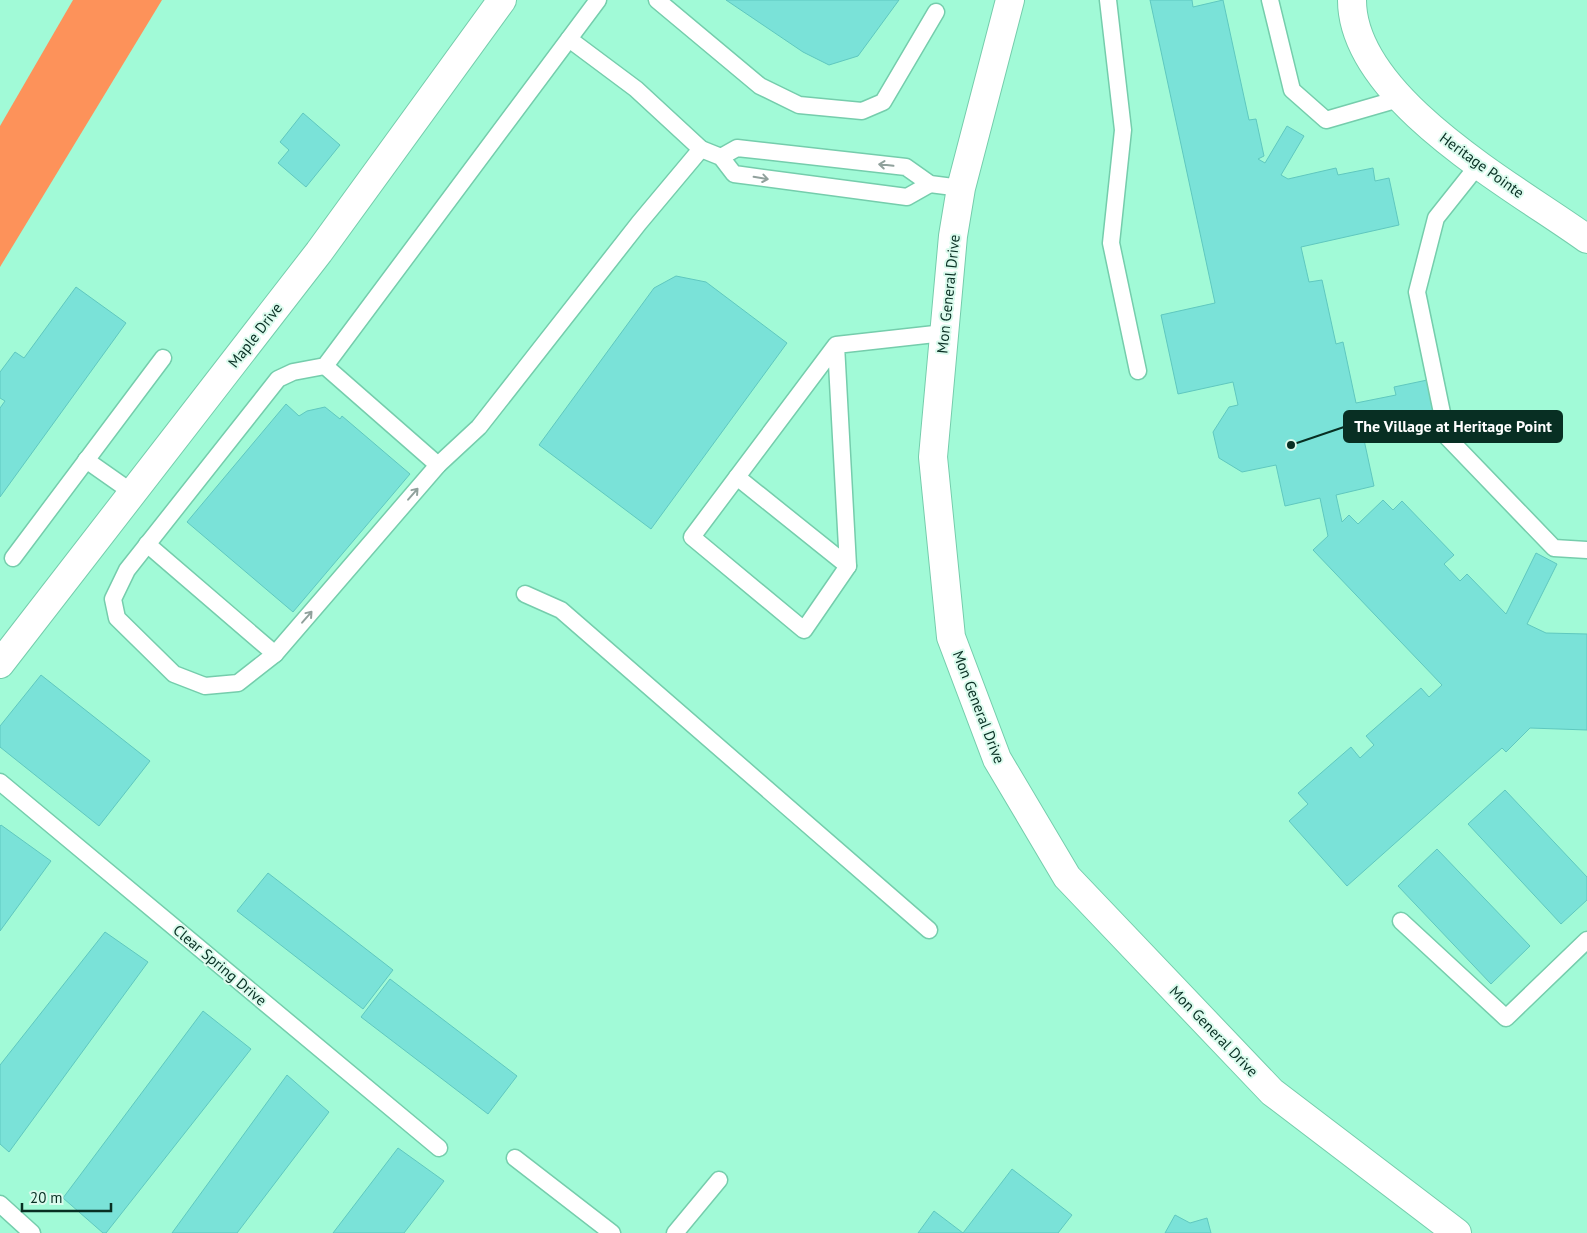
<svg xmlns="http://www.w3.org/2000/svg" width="1587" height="1233" font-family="'PT Sans',sans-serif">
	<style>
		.forest { fill: #fd925a }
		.building { fill: #7ae2d8; stroke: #5fc8bf }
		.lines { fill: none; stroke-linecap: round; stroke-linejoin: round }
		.service-casing { stroke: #75cdac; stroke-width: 19 }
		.minor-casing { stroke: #75cdac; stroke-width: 30 }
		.service { stroke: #fff; stroke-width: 16 }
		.minor { stroke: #fff; stroke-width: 28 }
		.oneway { stroke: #90a19c }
		.labels { text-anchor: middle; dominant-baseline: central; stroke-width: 4; stroke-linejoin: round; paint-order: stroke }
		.street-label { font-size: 15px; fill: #082f23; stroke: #dafbed }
		.leader { fill: none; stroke: #082f23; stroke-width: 2 }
		.callout-dot { fill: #082f23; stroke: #dafbed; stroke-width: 2 }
		.callout { fill: #082f23; stroke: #082f23; stroke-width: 2 }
		.callout-label { font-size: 16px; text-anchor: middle; font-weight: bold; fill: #fff }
	</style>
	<rect width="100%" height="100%" fill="#a1fad7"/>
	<!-- forest -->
	<polygon class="forest" points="73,0 162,0 0,267 0,126"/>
	<!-- building -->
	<g class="building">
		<polygon points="726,0 899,0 858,56 829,65 803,52"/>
		<polygon points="1150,0 1192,0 1193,7 1223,0 1249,120 1256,119 1264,156 1258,159 1265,163 1287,126 1304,136 1281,175 1288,179 1336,168 1338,175 1373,168 1375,181 1389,178 1399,225 1301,247 1309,282 1322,280 1336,344 1343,342 1356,403 1396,395 1394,387 1432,379 1440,418 1403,426 1401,417 1361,426 1374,486 1336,495 1342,522 1349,515 1358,524 1383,500 1393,510 1402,501 1454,555 1444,564 1460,581 1467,574 1506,614 1536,553 1557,564 1527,624 1546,633 1587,634 1587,730 1530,728 1506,752 1502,748 1347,886 1289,821 1308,804 1298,793 1351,747 1360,758 1374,745 1366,736 1421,688 1429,697 1442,685 1313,550 1328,536 1320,498 1285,506 1276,465 1242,472 1219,458 1213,432 1229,407 1238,405 1233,382 1178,394 1161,315 1215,303"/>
		<polygon points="303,113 340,145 306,187 278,163 289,150 280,142"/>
		<polygon points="676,276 706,282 787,343 651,529 539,445 654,288"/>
		<polygon points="76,287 126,323 0,497 0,408 5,401 0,398 0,372 15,352 24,358"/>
		<polygon points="286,404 299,416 307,411 325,407 340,419 342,416 410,474 293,612 187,522"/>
		<polygon points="41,675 150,761 99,826 0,747 0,726"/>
		<polygon points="1505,790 1587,877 1587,900 1561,924 1468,824"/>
		<polygon points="1,825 51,861 0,931 0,826"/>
		<polygon points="1437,849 1530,946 1491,984 1398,886"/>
		<polygon points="268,873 393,970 363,1009 237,911"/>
		<polygon points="105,932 148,962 9,1152 0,1144 0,1065"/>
		<polygon points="390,979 517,1076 488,1114 361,1017"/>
		<polygon points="203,1011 251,1049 106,1233 103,1233 63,1198"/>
		<polygon points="287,1075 329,1112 237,1233 172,1233"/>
		<polygon points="398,1148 444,1181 404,1233 333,1233"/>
		<polygon points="1012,1169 1072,1215 1058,1233 918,1233 934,1211 963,1233"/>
		<polygon points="1175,1215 1190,1223 1207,1218 1211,1233 1165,1233"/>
	</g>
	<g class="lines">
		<!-- service casing -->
		<g class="service-casing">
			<g id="service">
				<polyline points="598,0 325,366 293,372 278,379 127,570 113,599 117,618 174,674 205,686 238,683 275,654 438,465 479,427 639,223 701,149"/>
				<polyline points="657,0 760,86 799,105 862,111 883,102 936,12"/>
				<polyline points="1108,0 1123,130 1111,243 1138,371"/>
				<polyline points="1270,0 1292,90 1326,120 1402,98"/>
				<polyline points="569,39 636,89 701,149 721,157 734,174 907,197 930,184"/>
				<polyline points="721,157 737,148 906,167 930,184 961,188"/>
				<polyline points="1479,164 1436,218 1417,292 1447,437 1554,548 1587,550"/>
				<polyline points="836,345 848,566 804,630 692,537 836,345 944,333"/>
				<polyline points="325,366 438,465"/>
				<polyline points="86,460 133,493"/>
				<polyline points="737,477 848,566"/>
				<polyline points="147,544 275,654"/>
				<polyline points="13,558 163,358"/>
				<polyline points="525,594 561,610 929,930"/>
				<polyline points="0,782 439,1148"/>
				<polyline points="1401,921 1506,1018 1587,940"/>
				<polyline points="515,1158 612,1233"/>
				<polyline points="0,1204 32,1233"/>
				<polyline points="675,1233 719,1180"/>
			</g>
		</g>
		<!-- minor casing -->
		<g class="minor-casing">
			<g id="minor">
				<polyline points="1010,0 961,188 953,236 933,457 951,637 997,759 1067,877 1272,1092 1457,1233"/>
				<path d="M1352,0C1352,99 1515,187 1587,239"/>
				<polyline points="0,664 319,252 502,0"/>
			</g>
		</g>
		<!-- service -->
		<use href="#service" class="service"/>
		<!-- minor -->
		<use href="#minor" class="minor"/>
	</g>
	<!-- one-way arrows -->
	<defs><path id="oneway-shaft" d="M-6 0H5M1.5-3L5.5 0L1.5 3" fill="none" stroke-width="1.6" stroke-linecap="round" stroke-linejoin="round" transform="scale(1.25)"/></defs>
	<g class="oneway">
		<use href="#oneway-shaft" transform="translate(886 165) rotate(-174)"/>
		<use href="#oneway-shaft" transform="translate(761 178) rotate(9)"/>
		<use href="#oneway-shaft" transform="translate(413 494) rotate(-49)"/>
		<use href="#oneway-shaft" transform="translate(307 617) rotate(-49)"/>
	</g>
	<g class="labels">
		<!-- street labels -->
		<g class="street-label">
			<text transform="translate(1482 165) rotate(36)">Heritage Pointe</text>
			<text transform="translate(948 294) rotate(-84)">Mon General Drive</text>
			<text transform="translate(255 335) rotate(-52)">Maple Drive</text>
			<text transform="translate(979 707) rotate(69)">Mon General Drive</text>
			<text transform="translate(220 965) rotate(40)">Clear Spring Drive</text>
			<text transform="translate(1214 1031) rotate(46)">Mon General Drive</text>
		</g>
	</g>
	<!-- callouts -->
	<path class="leader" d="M1291 445L1344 427"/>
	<circle class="callout-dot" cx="1291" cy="445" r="5"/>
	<rect class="callout" x="1344" y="411" width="218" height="31" rx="5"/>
	<g class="callout-label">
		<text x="1453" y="432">The Village at Heritage Point</text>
	</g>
	<!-- scale -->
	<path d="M22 1203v8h89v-8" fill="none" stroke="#082f23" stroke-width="2.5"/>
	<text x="30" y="1203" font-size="15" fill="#082f23" stroke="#dafbed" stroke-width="4" paint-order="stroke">20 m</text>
</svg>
